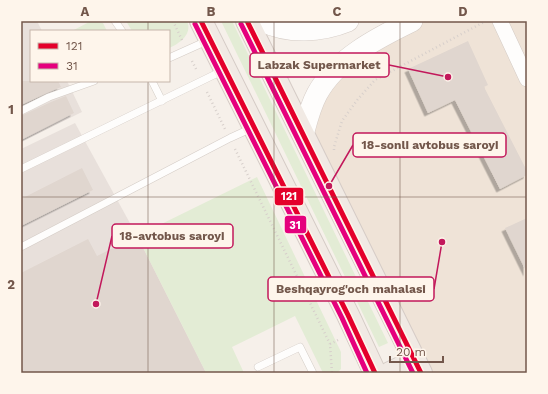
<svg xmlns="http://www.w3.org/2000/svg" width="548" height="394" font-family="'Work Sans',sans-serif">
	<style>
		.residential { fill: #efe3d7 }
		.industrial { fill: #e8e0db }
		.green { fill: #e3ecd5 }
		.building { fill: #e0d6cf; filter: url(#shadow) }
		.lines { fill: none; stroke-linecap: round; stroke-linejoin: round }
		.service-casing { stroke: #d4ccc6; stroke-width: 8 }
		.minor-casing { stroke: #d4ccc6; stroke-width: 16 }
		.secondary-casing { stroke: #d5ccc6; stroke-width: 22 }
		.trunk-casing { stroke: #d5cbc6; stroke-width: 24 }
		.path { stroke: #d7cfcb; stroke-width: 2.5; stroke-dasharray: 1 3; stroke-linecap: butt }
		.service { stroke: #fefdfc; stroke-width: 7 }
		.minor { stroke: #fefdfc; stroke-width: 15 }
		.secondary { stroke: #fefdfc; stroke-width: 21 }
		.trunk { stroke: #f1eae4; stroke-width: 22 }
		.bus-1-casing { stroke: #fef5eb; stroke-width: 8 }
		.bus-2-casing { stroke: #fef5eb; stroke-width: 8 }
		.bus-1 { stroke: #e4002b; stroke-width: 5 }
		.bus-2 { stroke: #e5007d; stroke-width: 5 }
		.grid { fill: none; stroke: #73574b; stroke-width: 1; stroke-opacity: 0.55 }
		.leader { fill: none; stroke: #c2185b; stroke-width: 1.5 }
		.callout-dot { fill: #c2185b; stroke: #fef5eb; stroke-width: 1.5 }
		.callout { fill: #fef5eb; stroke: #c2185b; stroke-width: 1.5 }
		.callout-label { font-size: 12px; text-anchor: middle; font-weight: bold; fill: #73574b }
		.line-badge { stroke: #fef5eb; stroke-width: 1.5 }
		.badge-label { font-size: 11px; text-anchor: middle; font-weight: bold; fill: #fff }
		.neatline { fill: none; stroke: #73574b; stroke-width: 1.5 }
		.grid-label { font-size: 13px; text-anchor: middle; font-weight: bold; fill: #73574b }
	</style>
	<defs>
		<filter id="shadow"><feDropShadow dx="-3.5" dy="3.5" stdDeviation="0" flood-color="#0004"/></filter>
	</defs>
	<rect width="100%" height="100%" fill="#f6f0ea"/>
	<!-- residential -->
	<polygon class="residential" points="412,21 527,21 527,373 421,373 303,135 318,93"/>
	<!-- industrial -->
	<g class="industrial">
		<polygon points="21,21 37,21 42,31 31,31 31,81 67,81 82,112 21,142"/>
		<polygon points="75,123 137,236 206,373 21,373 21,149"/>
	</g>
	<!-- green -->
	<g class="green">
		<polygon points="91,21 103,23 107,31 72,31"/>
		<path d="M126,21H187C193,34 179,44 169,48V31H132Z"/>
		<polygon points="221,21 232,21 388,343 379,347"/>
		<polygon points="257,177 341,352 341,369 337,373 323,373 295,316 232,347 244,373 206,373 137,236"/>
	</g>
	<!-- building -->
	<g class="building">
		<polygon points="468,41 488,85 484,87 527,171 527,175 500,189 455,100 428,113 408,69"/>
		<polygon points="21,81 58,81 61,87 47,93 21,105"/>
		<polygon points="66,96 74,113 21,140 21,116 51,102"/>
		<polygon points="82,168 93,190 21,226 21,199"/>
		<polygon points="527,218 527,273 505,228"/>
		<polygon points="137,236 206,373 24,373 21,366 21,273 88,239 97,256"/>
	</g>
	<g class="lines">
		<!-- service casing -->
		<g class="service-casing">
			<g id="service">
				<polyline points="115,21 122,31"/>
				<polyline points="169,58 209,40"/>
				<polyline points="152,81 162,101"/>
				<polyline points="21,111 49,97 94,81"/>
				<polyline points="21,169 224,70"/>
				<polyline points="21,247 230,138 252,128"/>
				<polyline points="258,367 300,347 313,373"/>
			</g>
		</g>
		<!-- minor casing -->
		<g class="minor-casing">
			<polyline id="minor" points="500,21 527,79"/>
		</g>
		<!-- secondary casing -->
		<g class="secondary-casing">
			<g id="secondary">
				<path d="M262,21C289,34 321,32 348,21"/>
				<path d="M303,135C307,120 310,107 317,94C336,59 377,38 412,21"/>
			</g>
		</g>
		<!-- trunk casing -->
		<g class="trunk-casing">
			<g id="trunk">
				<polyline points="201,21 348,315 375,373"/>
				<polyline points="247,21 421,373"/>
				<polyline points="390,373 415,361"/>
			</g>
		</g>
		<!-- path -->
		<g class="path">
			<polyline points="173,21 182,40"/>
			<polyline points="192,61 197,71"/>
			<polyline points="207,92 225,129"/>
			<polyline points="235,149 330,344 332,373"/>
			<polyline points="334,150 334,147 342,121 358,99 375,80 484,22"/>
			<polyline points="330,344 338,340"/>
		</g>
		<!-- service -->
		<use href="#service" class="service"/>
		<!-- minor -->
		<use href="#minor" class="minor"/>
		<!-- secondary -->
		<use href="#secondary" class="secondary"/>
		<!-- trunk -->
		<use href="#trunk" class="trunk"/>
		<!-- bus-1 casing -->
		<g class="bus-1-casing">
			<g id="bus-1">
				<polyline points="201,21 348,315 375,373"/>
				<polyline points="247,21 421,373"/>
			</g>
		</g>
		<!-- bus-2 casing -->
		<g class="bus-2-casing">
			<g id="bus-2">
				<polyline points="195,24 342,318 367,373"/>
				<polyline points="241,24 413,373"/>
			</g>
		</g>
		<!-- bus-1 -->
		<use href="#bus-1" class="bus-1"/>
		<!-- bus-2 -->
		<use href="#bus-2" class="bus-2"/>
	</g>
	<!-- grid -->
	<path class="grid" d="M148,21V31M274,21V373M400,21V373M148,81V373M21,197H527"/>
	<!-- callouts -->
	<path class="leader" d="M448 77L389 65M329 186L353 145M96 304L112 236M442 242L434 289"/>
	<g class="callout-dot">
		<circle cx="448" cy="77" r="4"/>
		<circle cx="329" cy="186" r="4"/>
		<circle cx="96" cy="304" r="4"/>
		<circle cx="442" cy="242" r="4"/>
	</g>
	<g class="callout">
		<rect x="250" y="53" width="139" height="24" rx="4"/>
		<rect x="353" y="133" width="153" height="24" rx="4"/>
		<rect x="112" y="224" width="121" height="24" rx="4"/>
		<rect x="268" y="277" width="166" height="24" rx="4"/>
	</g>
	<g class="callout-label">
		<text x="319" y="69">Labzak Supermarket</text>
		<text x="430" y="149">18-sonli avtobus saroyi</text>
		<text x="172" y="240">18-avtobus saroyi</text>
		<text x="351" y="293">Beshqayrog'och mahalasi</text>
	</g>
	<g class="line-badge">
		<rect x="274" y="187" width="30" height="19" rx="4" fill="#e4002b"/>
		<rect x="284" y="215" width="23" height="19" rx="4" fill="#e5007d"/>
	</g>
	<g class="badge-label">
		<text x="289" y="200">121</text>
		<text x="295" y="229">31</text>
	</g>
	<!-- border -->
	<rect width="548" height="394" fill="none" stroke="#fef5eb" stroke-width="44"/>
	<!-- legend -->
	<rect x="30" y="30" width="140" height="52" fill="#fef5eb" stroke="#c6b6ab"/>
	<rect x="38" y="43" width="20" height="6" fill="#e4002b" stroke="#c6b6ab"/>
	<text x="66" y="50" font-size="12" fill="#73574b">121</text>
	<rect x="38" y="63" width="20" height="6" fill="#e5007d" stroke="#c6b6ab"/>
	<text x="66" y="70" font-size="12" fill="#73574b">31</text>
	<!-- scale -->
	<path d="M390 356v6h53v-6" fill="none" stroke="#73574b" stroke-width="2"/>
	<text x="396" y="356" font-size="12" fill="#73574b" stroke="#fef5eb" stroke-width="3" paint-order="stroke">20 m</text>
	<rect x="22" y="22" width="504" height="350" class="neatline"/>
	<g class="grid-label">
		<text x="85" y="16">A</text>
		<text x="211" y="16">B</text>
		<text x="337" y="16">C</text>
		<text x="463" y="16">D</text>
		<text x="11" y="114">1</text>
		<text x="11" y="289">2</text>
	</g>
</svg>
